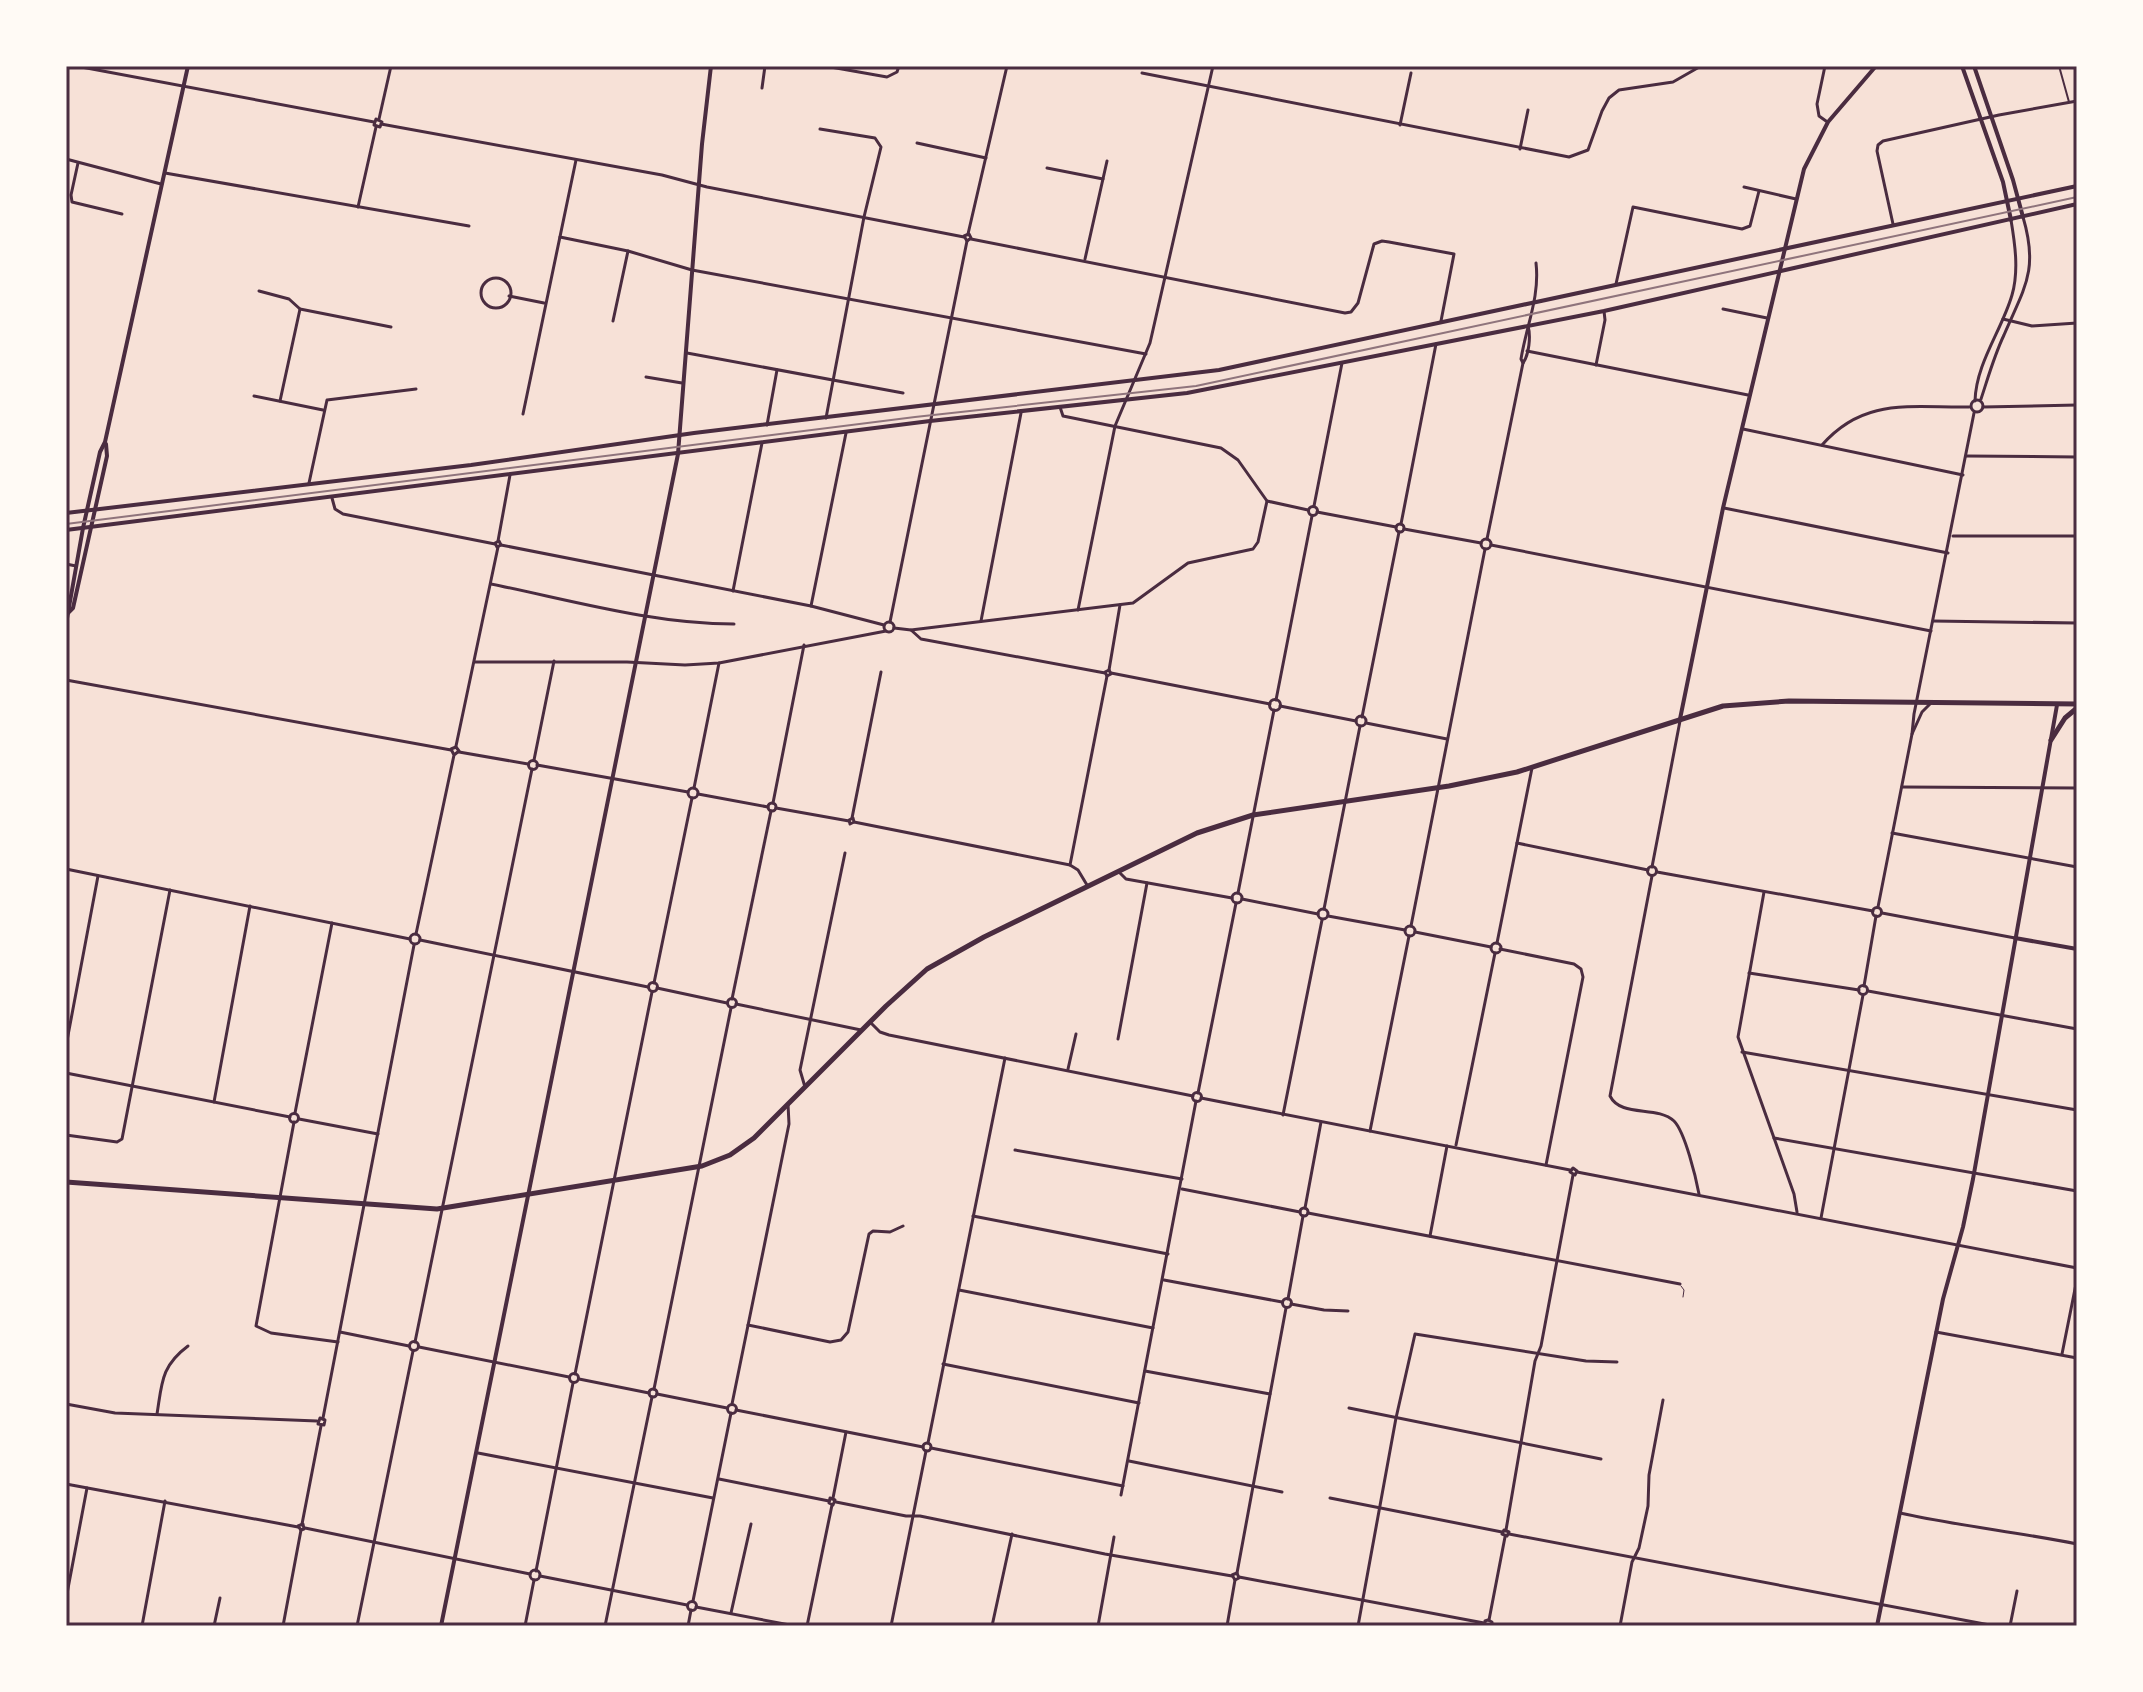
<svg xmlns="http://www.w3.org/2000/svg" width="2143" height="1692" font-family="Karla,sans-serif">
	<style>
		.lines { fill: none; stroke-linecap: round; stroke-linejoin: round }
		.service { stroke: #4a2c40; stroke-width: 1 }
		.pedestrian { stroke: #4a2c40; stroke-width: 2 }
		.minor { stroke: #4a2c40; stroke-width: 3 }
		.tertiary { stroke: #4a2c40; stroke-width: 4 }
		.secondary { stroke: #4a2c40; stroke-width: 4 }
		.primary { stroke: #4a2c40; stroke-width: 5 }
		.tram { stroke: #8f747c; stroke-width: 2 }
		.neatline { fill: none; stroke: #4a2c40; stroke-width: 3 }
	</style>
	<rect width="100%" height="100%" fill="#f7e1d7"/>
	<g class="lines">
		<!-- service -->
		<polyline class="service" points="1681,1286 1684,1290 1683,1297"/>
		<!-- pedestrian -->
		<polyline class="pedestrian" points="2059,66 2069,102"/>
		<!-- minor -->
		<g class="minor">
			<polyline points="76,66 374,122"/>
			<polyline points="825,66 887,77 897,72 899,66"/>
			<polyline points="1825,66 1817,104 1819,116 1826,121"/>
			<polyline points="1142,73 1569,157 1588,150 1602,111 1609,98 1619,90 1673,82 1701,66"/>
			<polyline points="762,88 765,66"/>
			<polygon points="376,119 382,122 380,127 374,125"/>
			<polyline points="379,119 391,66"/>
			<polyline points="381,124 662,175 707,187 964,237"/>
			<polyline points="1400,125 1411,73"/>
			<polyline points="820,129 875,138 881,147 864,217 826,418"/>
			<polyline points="917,143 986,158"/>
			<polyline points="1520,149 1528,110"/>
			<polyline points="66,159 161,184"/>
			<polyline points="78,163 71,195 72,202 122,214"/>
			<polyline points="1047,168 1103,179"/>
			<polyline points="165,173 469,226"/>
			<polyline points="1744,187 1796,199"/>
			<polyline points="358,207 376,127"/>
			<polyline points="1893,224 1877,151 1878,145 1883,141 1999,115 2077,101"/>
			<polyline points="968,234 1007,66"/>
			<polygon points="969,234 971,238 967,241 964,236"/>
			<polyline points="560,237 628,251 692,270 1146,354"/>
			<polyline points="971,239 1345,313 1351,312 1358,303 1374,244 1382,241 1389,242 1454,254 1441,321"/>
			<polyline points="1085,259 1107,161"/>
			<circle cx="496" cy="293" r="15"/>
			<polyline points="1616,284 1633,207 1742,229 1750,226 1759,191"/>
			<polyline points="259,291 289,299 300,309 391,327"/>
			<polyline points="509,296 544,303"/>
			<polyline points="1723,309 1767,318"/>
			<polyline points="2003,319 2032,326 2077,323"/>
			<polyline points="613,321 628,251"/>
			<polyline points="1527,351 1748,395"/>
			<polyline points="687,353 903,393"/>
			<path d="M1523,363L1521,359C1526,327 1540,297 1536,263"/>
			<polyline points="1596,365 1605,320 1604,311"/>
			<polyline points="646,377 682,383"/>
			<polyline points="254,396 323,410"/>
			<path d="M1981,399C1988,378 1994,356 2004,335C2024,288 2039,271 2023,217"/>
			<circle cx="1977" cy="406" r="6"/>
			<polyline points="280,401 300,309"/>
			<path d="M1975,401C1976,363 2002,330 2012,295C2019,271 2015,244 2011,220"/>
			<polyline points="1060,407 1063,416 1221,448 1238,460 1267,501 1308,510"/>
			<polyline points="1983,407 2077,405"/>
			<polyline points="523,414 576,160"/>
			<polyline points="767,425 777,370"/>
			<polyline points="1743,429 1963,475"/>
			<path d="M1822,445C1864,397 1910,408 1969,407"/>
			<polyline points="1966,456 2077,457"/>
			<polyline points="309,483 327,400 416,389"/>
			<polyline points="332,498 335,509 343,514 495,544"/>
			<polyline points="1314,506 1342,363"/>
			<circle cx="1313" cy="511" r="4.5"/>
			<polyline points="1724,508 1948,553"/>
			<polyline points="1317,512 1396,527"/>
			<circle cx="1400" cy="528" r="4"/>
			<polyline points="1401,524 1436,344"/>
			<polyline points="1404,529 1481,543"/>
			<polyline points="1953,536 2077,536"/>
			<circle cx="1486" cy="544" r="5"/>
			<path d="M1487,539L1523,363C1529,355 1531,336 1528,326"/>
			<polyline points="498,541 510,475"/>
			<polygon points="499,541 501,545 497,547 495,543"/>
			<polyline points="501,545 811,606 884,625"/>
			<polyline points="1491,545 1931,631"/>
			<polyline points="66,564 76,566"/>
			<path d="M491,584C570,600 653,624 734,624"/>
			<polyline points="733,591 762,443"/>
			<polyline points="811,606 846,433"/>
			<polyline points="1078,610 1115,426 1150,343 1213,66"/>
			<polyline points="981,621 1021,413"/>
			<polyline points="1933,621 2077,623"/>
			<circle cx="889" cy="627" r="5"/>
			<polyline points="890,622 967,241"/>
			<polyline points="894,628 911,630 1133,603 1188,563 1253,549 1258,542 1267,501"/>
			<polyline points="911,630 921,639 1105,673"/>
			<polyline points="475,662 627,662 685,665 719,663 886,631"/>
			<polyline points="1109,670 1120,605"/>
			<polygon points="1109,670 1111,674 1107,676 1105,672"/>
			<polyline points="1111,673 1270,704"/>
			<polyline points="66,680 451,750"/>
			<circle cx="1275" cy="705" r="5.5"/>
			<polyline points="1276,700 1312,516"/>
			<polyline points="1280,706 1356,721"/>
			<circle cx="1361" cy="721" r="5"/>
			<polyline points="1362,717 1399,532"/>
			<polyline points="1366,723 1447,739"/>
			<polyline points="1912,734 1914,714 1974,413"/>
			<polyline points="456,746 498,547"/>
			<polyline points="459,752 528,764"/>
			<polyline points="534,760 554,661"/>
			<circle cx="533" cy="765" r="4.5"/>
			<polyline points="537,765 688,792"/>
			<polyline points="1902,787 2077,788"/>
			<polyline points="694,788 719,663"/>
			<circle cx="693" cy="793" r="5"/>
			<polyline points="698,794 768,807"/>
			<circle cx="772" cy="807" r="4"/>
			<polyline points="773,803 804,645"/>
			<polyline points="776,808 849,821"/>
			<polyline points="852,818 881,672"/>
			<polygon points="853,818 854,822 850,824 849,820"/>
			<polyline points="854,822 1070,865"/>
			<polyline points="1892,833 2077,867"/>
			<polyline points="1517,843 1648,870"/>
			<circle cx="1652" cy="871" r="4.5"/>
			<polyline points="1652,867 1680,721"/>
			<polyline points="66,869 410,939"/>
			<polyline points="1119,872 1126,879 1232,898"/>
			<polyline points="1657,872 1873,911"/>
			<path d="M1652,876L1610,1096C1621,1118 1657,1105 1674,1121C1685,1132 1696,1178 1699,1194"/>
			<polyline points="1087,885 1078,870 1070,865 1107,676"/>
			<polyline points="1764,892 1738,1037 1794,1194 1797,1212"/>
			<polyline points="1238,893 1274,710"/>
			<circle cx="1237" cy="898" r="5"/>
			<polyline points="1242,899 1318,914"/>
			<polyline points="1878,907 1912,734 1922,712 1930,704"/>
			<circle cx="1877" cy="912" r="4.5"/>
			<circle cx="1323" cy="914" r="5"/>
			<polyline points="1324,909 1360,726"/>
			<polyline points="1882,913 2015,938"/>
			<polyline points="1328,916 1405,930"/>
			<circle cx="1410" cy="931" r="5"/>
			<polyline points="1411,926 1485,549"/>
			<polyline points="1415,932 1491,947"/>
			<circle cx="415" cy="939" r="5"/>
			<polyline points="416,934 454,755 451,749 456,747 459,751 454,755"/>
			<polyline points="420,940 648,987"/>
			<polyline points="1497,943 1532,768"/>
			<circle cx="1496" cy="948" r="5"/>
			<polyline points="1500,949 1574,964 1581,969 1583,977 1546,1165"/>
			<polyline points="1749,973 1859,990"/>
			<circle cx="653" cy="987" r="4.5"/>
			<polyline points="654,983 692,798"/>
			<circle cx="1863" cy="990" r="4.5"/>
			<polyline points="1864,986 1876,916"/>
			<polyline points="657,988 727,1003"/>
			<polyline points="1868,991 2077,1029"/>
			<circle cx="732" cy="1003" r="4.5"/>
			<polyline points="732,999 771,811"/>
			<polyline points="736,1004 861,1030"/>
			<polyline points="870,1022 880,1032 889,1035 1193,1096"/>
			<polyline points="1118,1039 1147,883"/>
			<polyline points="66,1046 98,876"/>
			<polyline points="1742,1052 2077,1110"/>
			<polyline points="1068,1069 1076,1034"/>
			<polyline points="66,1073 290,1117"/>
			<polyline points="805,1087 800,1070 845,853"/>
			<circle cx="1197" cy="1097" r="4.5"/>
			<polyline points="1198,1093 1236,903"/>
			<polyline points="1201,1098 1570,1170"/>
			<polyline points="214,1102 250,906"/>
			<polyline points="295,1113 332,923"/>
			<circle cx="294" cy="1118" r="4.5"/>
			<polyline points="1283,1115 1322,920"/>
			<polyline points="299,1119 378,1134"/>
			<polyline points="294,1122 256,1326 271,1333 338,1342"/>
			<polyline points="1370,1131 1409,936"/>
			<polyline points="66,1135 117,1142 122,1139 170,890"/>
			<polyline points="1774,1138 2077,1191"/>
			<polyline points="1456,1145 1495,953"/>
			<polyline points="1015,1150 1182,1179"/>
			<polygon points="1573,1168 1577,1171 1575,1175 1570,1172"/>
			<polyline points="1577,1172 2077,1268"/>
			<polyline points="1182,1189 1300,1212"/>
			<circle cx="1304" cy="1212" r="4"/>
			<polyline points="1305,1208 1321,1122"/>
			<polyline points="1308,1213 1680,1284"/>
			<polyline points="973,1216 1168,1254"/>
			<polyline points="1821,1218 1863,995"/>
			<polyline points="1430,1236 1447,1146"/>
			<polyline points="1164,1280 1282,1302"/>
			<polyline points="959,1290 1153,1328"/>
			<circle cx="1287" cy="1303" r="4.5"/>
			<polyline points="1288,1299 1303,1216"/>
			<polyline points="1291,1304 1324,1310 1348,1311"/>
			<polyline points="748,1325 830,1342 841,1340 848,1332 869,1234 873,1231 890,1232 903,1226"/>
			<polyline points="340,1332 409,1346"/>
			<polyline points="1936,1332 2077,1358"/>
			<circle cx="414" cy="1346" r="4.5"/>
			<polyline points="415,1342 532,769"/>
			<polyline points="419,1347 569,1377"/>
			<polyline points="2062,1354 2077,1279"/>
			<polyline points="943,1364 1139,1403"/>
			<polyline points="1145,1371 1270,1394"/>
			<circle cx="574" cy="1378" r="4.5"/>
			<polyline points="575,1374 652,992"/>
			<polyline points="579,1379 649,1393"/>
			<circle cx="653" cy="1393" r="4"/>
			<polyline points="654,1389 731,1008"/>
			<polyline points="657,1394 727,1408"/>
			<polyline points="66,1404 115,1413 317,1421"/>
			<polyline points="732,1404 789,1124 788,1104"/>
			<circle cx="732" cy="1409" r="4.5"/>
			<polyline points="1349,1408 1601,1459"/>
			<polyline points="736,1410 923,1447"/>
			<path d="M157,1414C162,1383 161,1366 188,1346"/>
			<polygon points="320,1418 325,1420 324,1425 318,1424"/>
			<polyline points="323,1418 414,945"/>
			<circle cx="927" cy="1447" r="4"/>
			<polyline points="928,1443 1005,1058"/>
			<polyline points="931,1448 1123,1486"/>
			<polyline points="478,1453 713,1498"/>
			<polyline points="1129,1461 1282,1492"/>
			<polyline points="719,1479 829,1501"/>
			<polyline points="66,1484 298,1527"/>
			<polyline points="1121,1495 1196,1101"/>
			<polygon points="830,1498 835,1500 833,1505 829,1503"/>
			<polyline points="833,1498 846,1432"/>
			<polyline points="1330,1498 1502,1532"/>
			<polyline points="836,1502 906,1516 920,1516 1105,1554 1232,1576"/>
			<path d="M1900,1513C1959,1526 2018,1532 2077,1544"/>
			<polyline points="302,1524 321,1426"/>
			<polygon points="303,1524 304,1529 301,1530 298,1526"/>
			<polyline points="305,1528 530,1574"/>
			<polygon points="1504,1530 1509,1532 1507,1536 1502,1534"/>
			<polyline points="1506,1530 1535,1361 1541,1346 1573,1175"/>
			<polyline points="1509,1534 1995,1626"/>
			<circle cx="535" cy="1575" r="5"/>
			<polyline points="536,1571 573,1383"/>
			<polyline points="1237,1573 1286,1308"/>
			<polygon points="1237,1573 1239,1578 1235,1580 1232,1575"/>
			<polyline points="540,1576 687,1605"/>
			<polyline points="1239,1577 1484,1623"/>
			<polyline points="66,1599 87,1488"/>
			<polyline points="693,1601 731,1413"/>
			<circle cx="692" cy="1606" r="4.5"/>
			<polyline points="696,1607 795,1626"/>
			<polyline points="731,1613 751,1524"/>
			<polyline points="1489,1620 1505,1537"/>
			<polyline points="1492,1624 1502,1626"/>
			<polyline points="142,1626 165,1501"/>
			<polyline points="214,1626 220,1598"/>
			<polyline points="283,1626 301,1530"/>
			<polyline points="357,1626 413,1351"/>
			<polyline points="525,1626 534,1580"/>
			<polyline points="605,1626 652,1397"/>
			<polyline points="688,1626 691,1610"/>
			<polyline points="807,1626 832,1505"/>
			<polyline points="891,1626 926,1451"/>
			<polyline points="992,1626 1012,1534"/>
			<polyline points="1098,1626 1114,1537"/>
			<polyline points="1227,1626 1235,1580"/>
			<polyline points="1358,1626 1396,1418 1415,1334 1586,1361 1617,1362"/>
			<polyline points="1485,1626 1485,1621 1488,1620 1492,1622 1491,1626"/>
			<polyline points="1620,1626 1632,1562 1639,1548 1648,1506 1649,1475 1663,1400"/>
			<polyline points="2010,1626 2017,1591"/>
		</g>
		<!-- tertiary -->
		<g class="tertiary">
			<polyline points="1962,66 2003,182 2011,220"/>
			<polyline points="1974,66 2013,180 2023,217"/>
			<polyline points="68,613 73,608 107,456 106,444"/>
			<polyline points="66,624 83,528 100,452 105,442 188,66"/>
			<polyline points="2015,938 2077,949"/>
			<polyline points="441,1626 678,454 702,144 711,66"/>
			<polyline points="1877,1626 1943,1299 1963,1227 1973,1179 2057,705"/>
		</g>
		<!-- secondary -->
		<g class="secondary">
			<polyline points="66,513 471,465 694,433 1219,370 2077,186"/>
			<polyline points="66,530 930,421 1187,393 1604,311 2077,204"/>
			<polyline points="1680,719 1723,508 1804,169 1828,122 1876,66"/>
		</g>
		<!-- primary -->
		<g class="primary">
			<polyline points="2051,740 2065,718 2077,708"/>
			<polyline points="66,1182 437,1209 702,1166 730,1155 754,1138 886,1006 927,969 984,937 1197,833 1253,815 1449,786 1517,772 1723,706 1789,701 2077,704"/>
		</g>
		<!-- tram -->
		<polyline class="tram" points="66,524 915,417 1196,386 2077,197"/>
	</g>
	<!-- border -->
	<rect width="2143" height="1692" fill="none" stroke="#fffaf5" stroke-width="136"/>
	<rect x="68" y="68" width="2007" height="1556" class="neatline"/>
</svg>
